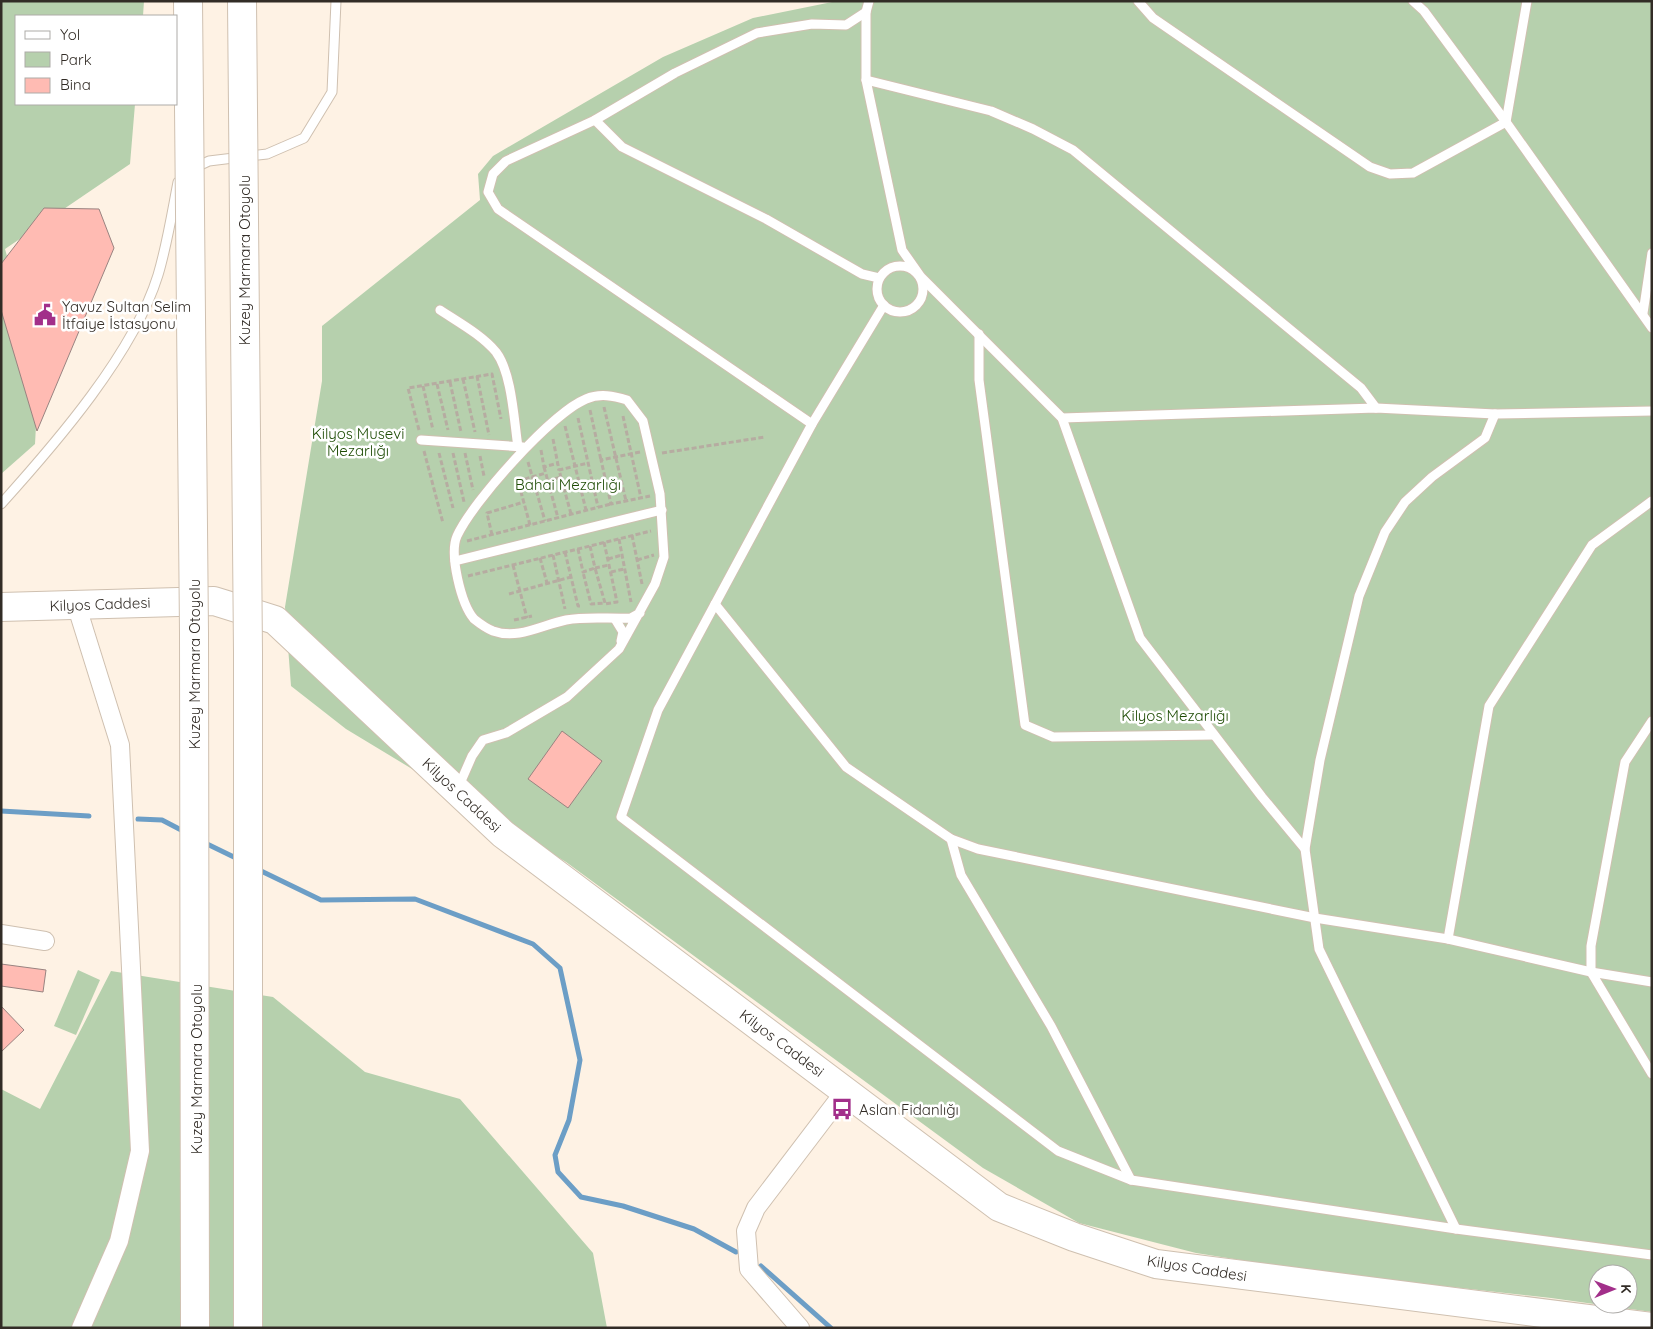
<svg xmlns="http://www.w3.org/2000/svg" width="1653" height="1329" font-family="Quicksand,sans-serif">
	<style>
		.green { fill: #b6d0ad; fill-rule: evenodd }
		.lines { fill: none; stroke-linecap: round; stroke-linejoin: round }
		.stream { stroke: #6c9ec6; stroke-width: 5 }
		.building { fill: #ffbbb3; stroke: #998380 }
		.lane-casing { stroke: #cfc0b0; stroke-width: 11 }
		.street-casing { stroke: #cfc0b0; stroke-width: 20 }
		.primary-casing { stroke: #cfc0b0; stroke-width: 30 }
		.path { stroke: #b6aca1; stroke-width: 3; stroke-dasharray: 5 2.5; stroke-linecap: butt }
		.lane { stroke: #fff; stroke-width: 9 }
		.street { stroke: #fff; stroke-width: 18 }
		.primary { stroke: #fff; stroke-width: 28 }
		.highway-bridge-casing { stroke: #cfc0b0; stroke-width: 30; stroke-linecap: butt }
		.highway-bridge { stroke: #fff; stroke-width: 28 }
		.labels { text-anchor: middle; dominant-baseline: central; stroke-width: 5; stroke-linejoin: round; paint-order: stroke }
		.street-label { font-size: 15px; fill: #322c26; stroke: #fff }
		.poi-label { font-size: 15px; fill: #322c26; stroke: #fff; text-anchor: start }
		.park-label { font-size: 15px; fill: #1e4c05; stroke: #fff }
	</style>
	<rect width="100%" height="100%" fill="#fef2e4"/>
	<!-- green -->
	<g class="green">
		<polygon points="1,1 144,1 143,16 16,16 16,104 135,104 130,164 5,249 39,370 35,444 1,474"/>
		<path d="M837,1H1652V1312L1551,1298L1316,1272L1196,1253L1079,1223L983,1168L566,862L346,729L291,686L285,607L322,381V326L480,200L478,174L493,156L663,57L753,18ZM1598,1274H1628V1304H1598Z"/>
		<polygon points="78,970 100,980 76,1035 54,1026"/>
		<polygon points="111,971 273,997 365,1072 460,1099 593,1253 607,1328 1,1328 1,1089 40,1109"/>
	</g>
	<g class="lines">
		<!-- stream -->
		<g class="stream">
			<polyline points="1,811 89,816"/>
			<polyline points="138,819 162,820 185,832"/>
			<polyline points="203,842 240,860"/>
			<polyline points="257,869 321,900 415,899 533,944 560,968 580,1060 569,1120 555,1155 558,1172 581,1197 623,1206 694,1229 736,1252"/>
			<polyline points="761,1266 831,1328"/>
		</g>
	</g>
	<!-- building -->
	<g class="building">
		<polygon points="44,208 99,209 114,248 37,431 1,310 1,264"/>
		<polygon points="562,731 602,761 568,808 528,779"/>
		<polygon points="1,964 46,970 43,992 1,986"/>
		<polygon points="1,1006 24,1030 1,1052"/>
	</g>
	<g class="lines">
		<!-- lane casing -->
		<g class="lane-casing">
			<g id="lane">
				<polyline points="869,1 866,12 866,80 902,250 921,277 1062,418 1140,638 1262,797 1305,849"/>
				<polyline points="1138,1 1153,18 1370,167 1390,174 1413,173 1506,122 1527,1"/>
				<polyline points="1413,1 1424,11 1506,122 1652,328"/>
				<polyline points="866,12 846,25 812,24 757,33 675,73 595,120 622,147 766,219 862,274 879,278"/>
				<polyline points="866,80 991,111 1033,129 1073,150 1361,388 1376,408"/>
				<polyline points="595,120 506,161 493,174 488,192 498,209 812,424"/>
				<polyline points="194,168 209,161 267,154 304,138 332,92 336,1"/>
				<circle cx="900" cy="289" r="23"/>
				<polyline points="884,305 812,424 658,710 621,817 1058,1151 1131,1180 1456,1229 1652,1255"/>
				<path d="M440,310C458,322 482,335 496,352C512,373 514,421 518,447"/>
				<polyline points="1643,313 1652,253"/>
				<polyline points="979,334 979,380 1025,725 1053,737 1214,735"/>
				<polyline points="1062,418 1376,408 1495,414 1652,411"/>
				<polyline points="421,440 523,447"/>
				<path d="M1,504C56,443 134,353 158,275C167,245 172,213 178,182"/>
				<polyline points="455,561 662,510"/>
				<polyline points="715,604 846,767 951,839 978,849 1315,918 1448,939 1591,972 1652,982"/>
				<polyline points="615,619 623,632 621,641"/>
				<polyline points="1652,721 1625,762 1591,946 1591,972 1652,1074"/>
				<path d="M458,788L472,756L483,740L506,733L567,697L619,649L655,584L664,557L660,494L643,421L627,400C614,396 600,393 586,399C552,413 473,501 457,536C449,554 461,604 474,619C479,623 488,629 493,631C518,640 542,625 566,620C587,616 610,619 631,618L640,613"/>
				<polyline points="951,839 961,875 1051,1026 1131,1180"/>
				<polyline points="1448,939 1489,706 1592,545 1652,501"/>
				<polyline points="1456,1229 1319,949 1305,849 1320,760 1359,596 1385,532 1405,502 1432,477 1485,438 1495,414"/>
			</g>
		</g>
		<!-- street casing -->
		<g class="street-casing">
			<g id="street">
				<polyline points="76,604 120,745 140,1151 119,1241 81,1328"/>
				<polyline points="1,934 45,941"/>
				<polyline points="800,1328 749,1269 746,1231 756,1208 845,1091"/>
			</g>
		</g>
		<!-- primary casing -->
		<g class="primary-casing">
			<polyline id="primary" points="1,607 214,601 275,620 503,834 999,1207 1074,1237 1156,1264 1652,1327"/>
		</g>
		<!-- path -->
		<g class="path">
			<polyline points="477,376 489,435"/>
			<polyline points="463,379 475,432"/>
			<polyline points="450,382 461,432"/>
			<polyline points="437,384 448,430"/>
			<polyline points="423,386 433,430"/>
			<polyline points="604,407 626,501"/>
			<polyline points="590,410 601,460"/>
			<polyline points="623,416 641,498"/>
			<polyline points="578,418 598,507"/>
			<polyline points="565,426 586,510"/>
			<polyline points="419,430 408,388 492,374 501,419"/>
			<polyline points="553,439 559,470"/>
			<polyline points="541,450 544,467 558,463"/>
			<polyline points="424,451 443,523"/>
			<polyline points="640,452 601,460 611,504 650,496"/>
			<polyline points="439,453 453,508"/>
			<polyline points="453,453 464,502"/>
			<polyline points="465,453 473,490"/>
			<polyline points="662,453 765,437"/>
			<polyline points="480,456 484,476"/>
			<polyline points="528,462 545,521"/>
			<polyline points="544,467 558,518"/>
			<polyline points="548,481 561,477"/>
			<polyline points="571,514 559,470 588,463"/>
			<polyline points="530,525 518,481 546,473"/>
			<polyline points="492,535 487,513 524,502"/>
			<polyline points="632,535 642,584"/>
			<polyline points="619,539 631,602"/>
			<polyline points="467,541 611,504"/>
			<polyline points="604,542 617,602 605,604"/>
			<polyline points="590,546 595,568 609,565"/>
			<polyline points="578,549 583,572 595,568 605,603 591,604 583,572"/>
			<polyline points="565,552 578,606 580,606"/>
			<polyline points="553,555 565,609"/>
			<polyline points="540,558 547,583"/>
			<polyline points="608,559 622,555"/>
			<polyline points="637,560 654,555"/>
			<polyline points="513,565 527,618"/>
			<polyline points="611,572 624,569"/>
			<polyline points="468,576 651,531"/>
			<polyline points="509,594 571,577"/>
			<polyline points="514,620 532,616"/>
		</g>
		<!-- lane -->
		<use href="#lane" class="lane"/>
		<!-- street -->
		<use href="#street" class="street"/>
		<!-- primary -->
		<use href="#primary" class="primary"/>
		<!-- highway-bridge casing -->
		<g class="highway-bridge-casing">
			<g id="highway-bridge">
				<polyline points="188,1 194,633 195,1328"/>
				<polyline points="242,1 248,652 248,1328"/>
			</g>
		</g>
		<!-- highway-bridge -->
		<use href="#highway-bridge" class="highway-bridge"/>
	</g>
	<!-- icons -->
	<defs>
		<g id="civic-bare" transform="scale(1.725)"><path d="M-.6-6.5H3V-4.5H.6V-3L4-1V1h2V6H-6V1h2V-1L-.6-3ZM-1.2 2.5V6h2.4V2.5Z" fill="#a22f8a" stroke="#fff" stroke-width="2.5" paint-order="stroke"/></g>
		<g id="bus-bare" transform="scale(1.725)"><path d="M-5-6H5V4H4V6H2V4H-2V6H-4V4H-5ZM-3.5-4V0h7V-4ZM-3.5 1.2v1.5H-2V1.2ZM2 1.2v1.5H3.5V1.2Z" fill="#a22f8a" stroke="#fff" stroke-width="2.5" paint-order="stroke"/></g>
	</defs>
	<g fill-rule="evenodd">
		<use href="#civic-bare" x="45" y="315"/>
		<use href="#bus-bare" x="842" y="1109"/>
	</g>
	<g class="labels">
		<!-- street labels -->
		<g class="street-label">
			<text transform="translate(244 260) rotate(-90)">Kuzey Marmara Otoyolu</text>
			<text transform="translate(100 604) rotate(-2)">Kilyos Caddesi</text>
			<text transform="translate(194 664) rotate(-90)">Kuzey Marmara Otoyolu</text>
			<text transform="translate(462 795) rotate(43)">Kilyos Caddesi</text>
			<text transform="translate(782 1043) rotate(37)">Kilyos Caddesi</text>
			<text transform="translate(196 1069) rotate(-90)">Kuzey Marmara Otoyolu</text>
			<text transform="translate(1197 1268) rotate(9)">Kilyos Caddesi</text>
		</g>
		<!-- poi labels -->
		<g class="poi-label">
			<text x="62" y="306">Yavuz Sultan Selim<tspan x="62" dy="17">İtfaiye İstasyonu</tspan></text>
			<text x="859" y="1109">Aslan Fidanlığı</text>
		</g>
		<!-- park labels -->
		<g class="park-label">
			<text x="358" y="433">Kilyos Musevi<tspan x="358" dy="17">Mezarlığı</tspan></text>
			<text x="568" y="484">Bahai Mezarlığı</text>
			<text x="1175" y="715">Kilyos Mezarlığı</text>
		</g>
	</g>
	<!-- border -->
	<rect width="1653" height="1329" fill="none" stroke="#322c26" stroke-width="5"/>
	<!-- legend -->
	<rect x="15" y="15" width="162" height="90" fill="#ffffff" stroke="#adaba8"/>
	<rect x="25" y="31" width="25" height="8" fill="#ffffff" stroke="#adaba8"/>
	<text x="60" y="40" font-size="15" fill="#322c26">Yol</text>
	<rect x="25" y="52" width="25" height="15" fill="#b6d0ad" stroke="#adaba8"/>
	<text x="60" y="65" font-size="15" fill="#322c26">Park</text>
	<rect x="25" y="78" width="25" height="15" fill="#ffbbb3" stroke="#adaba8"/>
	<text x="60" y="90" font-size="15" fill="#322c26">Bina</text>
	<!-- north arrow -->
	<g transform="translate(1613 1289) rotate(89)"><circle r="24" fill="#ffffff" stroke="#adaba8"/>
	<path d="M0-4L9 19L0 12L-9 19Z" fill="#a22f8a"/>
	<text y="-8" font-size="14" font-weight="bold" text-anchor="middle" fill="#322c26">K</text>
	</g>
</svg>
